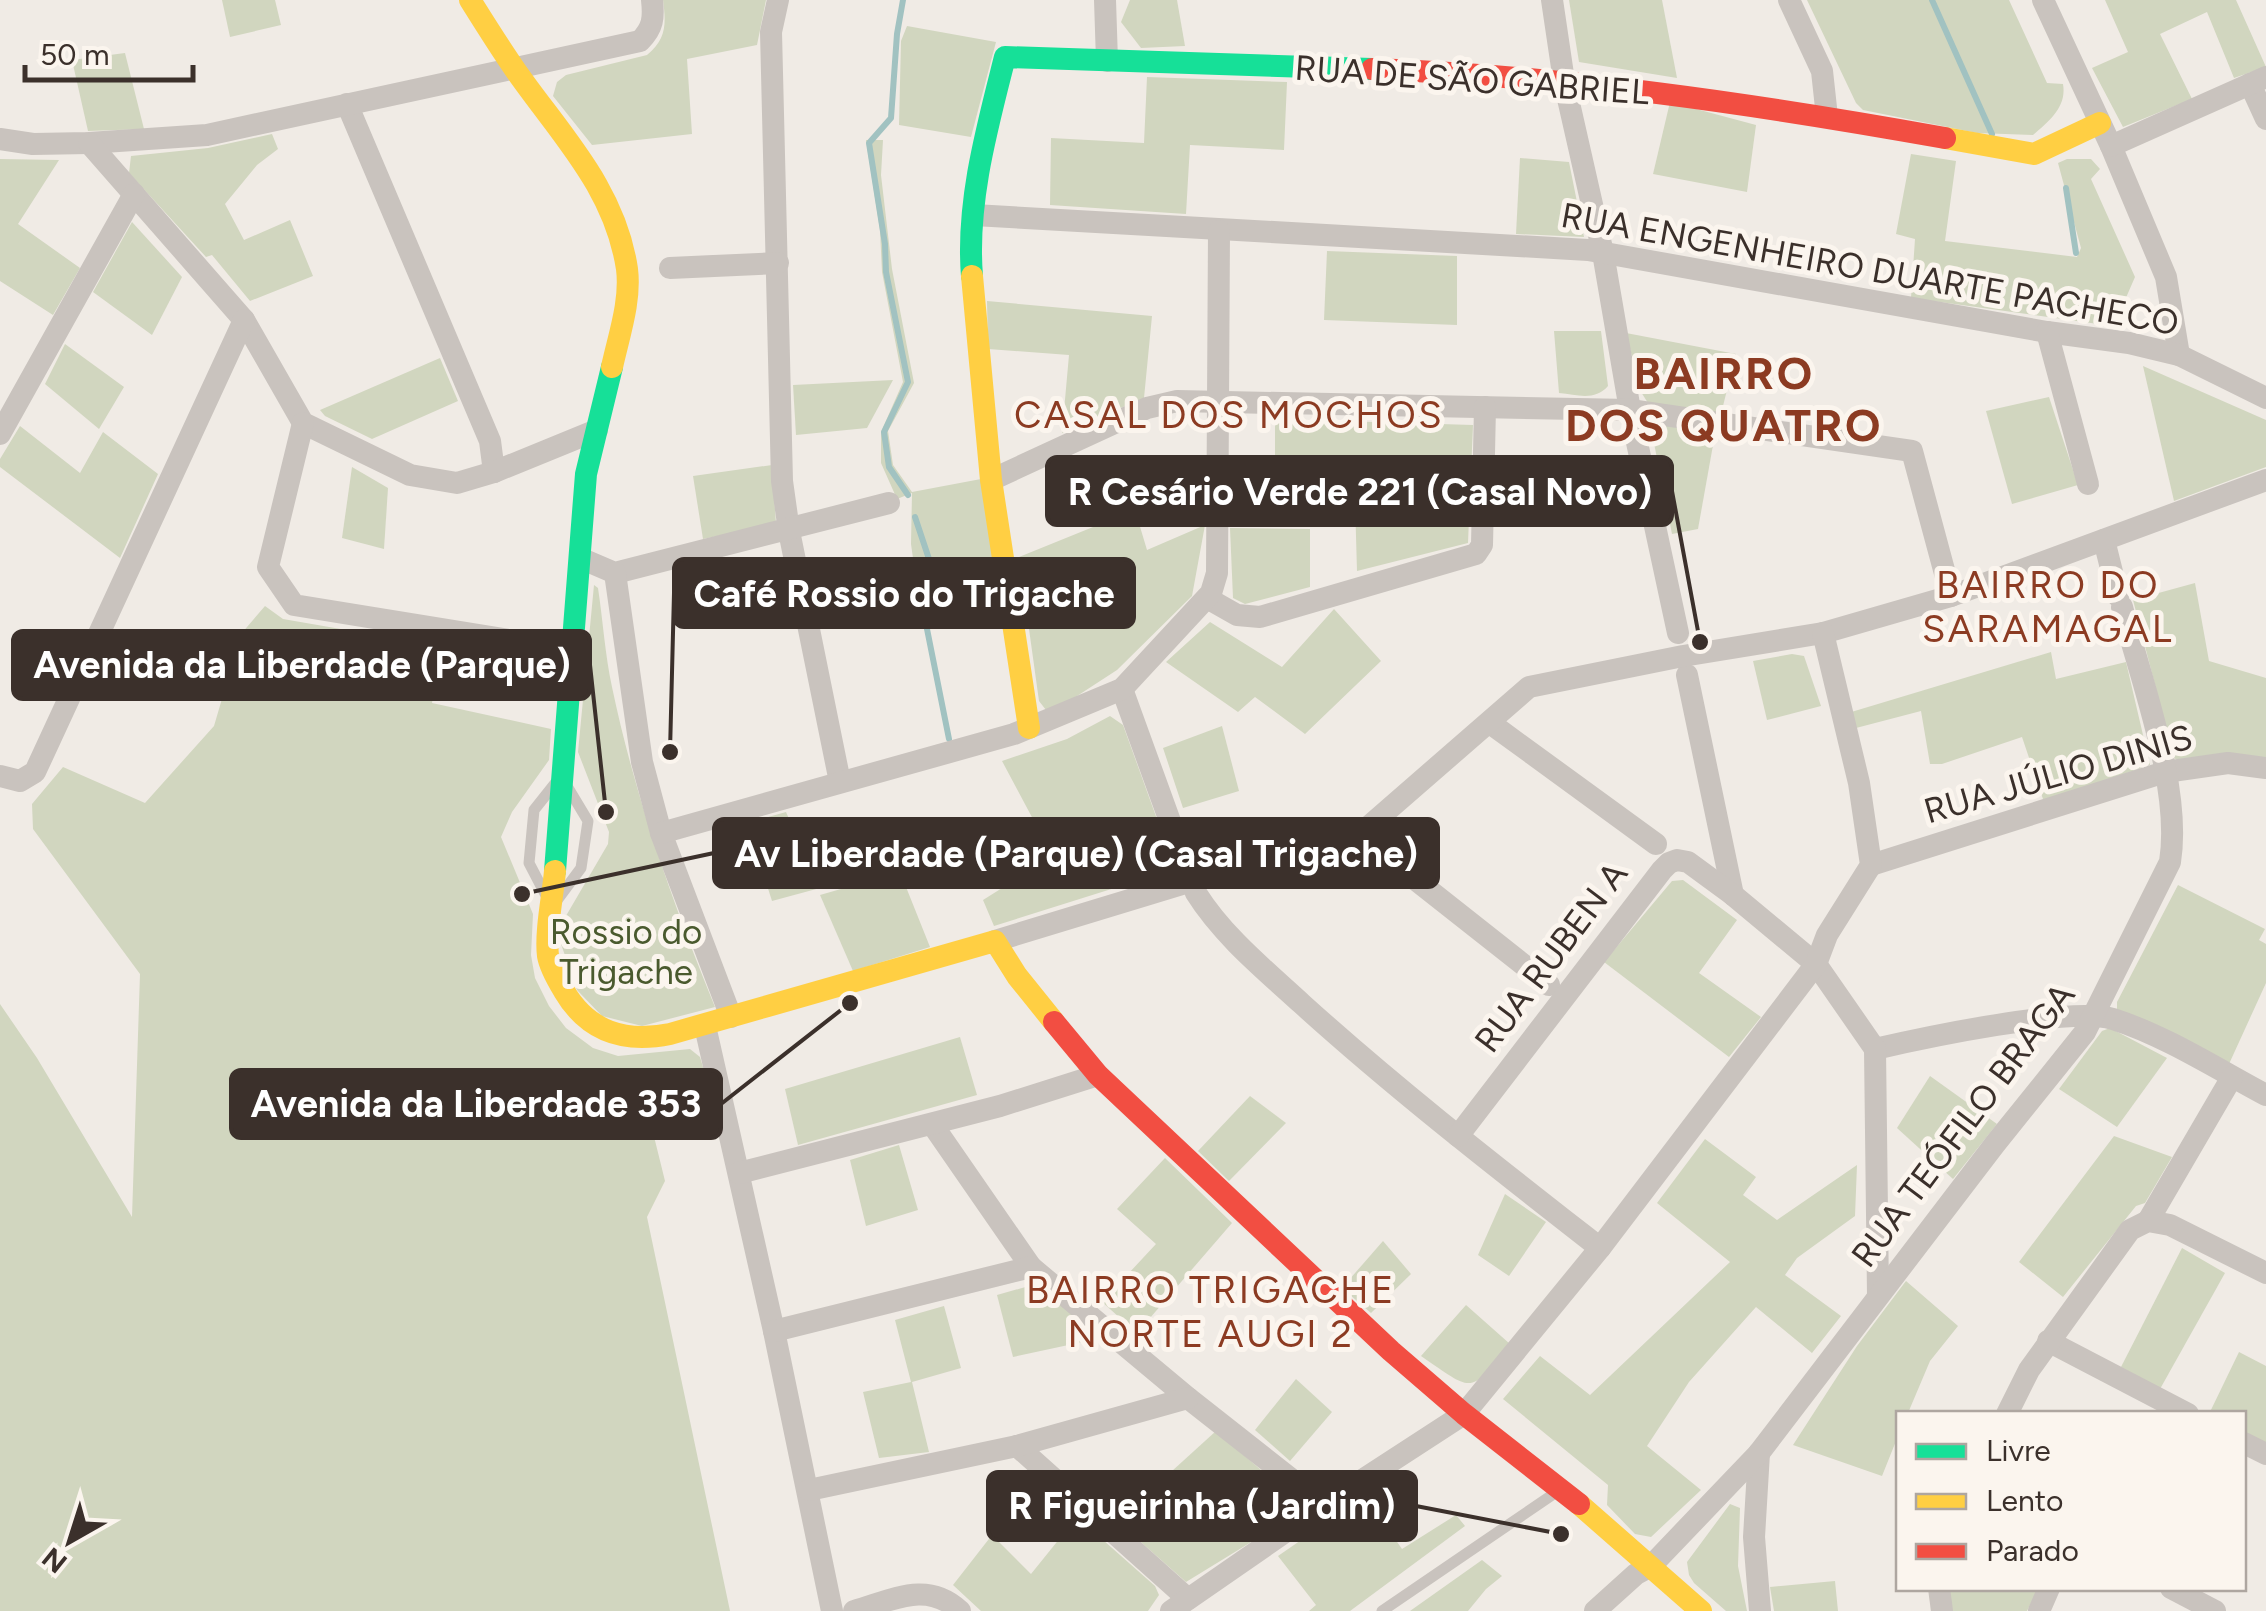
<svg xmlns="http://www.w3.org/2000/svg" width="2266" height="1611" font-family="Figtree,sans-serif">
	<style>
		.green { fill: #d1d6bf }
		.lines { fill: none; stroke-linecap: round; stroke-linejoin: round }
		.stream { stroke: #a1c2c1; stroke-width: 6 }
		.lane { stroke: #c9c3be; stroke-width: 11 }
		.street { stroke: #c9c3be; stroke-width: 22 }
		.fast { stroke: #16e098; stroke-width: 22 }
		.slow { stroke: #ffcf43; stroke-width: 22 }
		.jam { stroke: #f24e42; stroke-width: 22 }
		.labels { text-anchor: middle; dominant-baseline: central; stroke-width: 10; stroke-linejoin: round; paint-order: stroke }
		.street-label { font-size: 35px; fill: #3b302b; stroke: #fbf5ee }
		.park-label { font-size: 35px; fill: #4a5a2e; stroke: #fbf5ee }
		.neighbourhood-label { font-size: 38px; letter-spacing: 2.5px; fill: #8c3b22; stroke: #fbf5ee }
		.district-label { font-size: 45px; font-weight: bold; letter-spacing: 2.5px; fill: #8c3b22; stroke: #fbf5ee }
		.leader { fill: none; stroke: #3b302b; stroke-width: 4 }
		.callout-dot { fill: #3b302b; stroke: #fbf5ee; stroke-width: 4 }
		.callout { fill: #3b302b; stroke: #3b302b; stroke-width: 4 }
		.callout-label { font-size: 38px; text-anchor: middle; font-weight: bold; fill: #fff }
	</style>
	<rect width="100%" height="100%" fill="#f0ebe5"/>
	<!-- green -->
	<g class="green">
		<polygon points="222,0 275,0 281,25 230,37"/>
		<path d="M663,0H766L757,45L687,59L692,134L592,145L553,96L557,82L566,75L647,55C667,39 666,23 663,0Z"/>
		<polygon points="1130,0 1177,0 1185,46 1141,48 1121,22"/>
		<polygon points="1569,0 1662,0 1677,78 1579,62"/>
		<path d="M1807,0H2009L2047,83L2063,84C2067,107 2049,121 2033,135L1977,133L1863,110L1856,103Z"/>
		<polygon points="2105,0 2236,0 2266,67 2234,78 2207,12 2160,34 2192,99 2123,127 2092,68 2128,52"/>
		<polygon points="907,26 996,42 971,137 899,125 901,41"/>
		<polygon points="125,53 144,129 88,131 72,60"/>
		<polygon points="1147,77 1287,82 1284,150 1190,145 1186,214 1050,205 1051,138 1144,143"/>
		<polygon points="1670,102 1756,125 1747,192 1653,174"/>
		<polygon points="272,134 278,149 257,165 225,204 244,240 290,220 313,276 250,301 212,255 206,257 129,173 131,156 208,148"/>
		<polygon points="866,140 883,140 881,175 892,269 914,383 888,431 893,465 912,492 981,479 998,593 919,601 911,544 912,493 897,499 881,463 881,432 903,382 882,272 880,230"/>
		<polygon points="1911,154 1956,161 1945,241 2077,257 2081,248 2058,163 2067,159 2091,159 2100,169 2091,179 2135,277 2125,300 2115,309 2118,322 2098,324 1911,298 1915,239 1896,234"/>
		<polygon points="1520,158 1569,162 1584,237 1516,234"/>
		<polygon points="0,159 59,160 18,224 80,268 53,315 0,281"/>
		<polygon points="132,222 182,277 152,335 93,292"/>
		<polygon points="1327,251 1457,256 1457,325 1324,320"/>
		<polygon points="987,301 1152,316 1144,398 1062,433 1069,355 988,349"/>
		<path d="M1554,331H1601L1608,386C1595,401 1578,395 1559,393Z"/>
		<polygon points="1626,333 1736,354 1720,418 1648,403 1641,392"/>
		<polygon points="65,344 124,387 99,429 45,384"/>
		<polygon points="440,358 458,401 372,439 325,416 320,410"/>
		<polygon points="2143,366 2266,420 2266,467 2174,501"/>
		<polygon points="893,380 867,428 796,435 793,385"/>
		<polygon points="2049,397 2078,485 2012,504 1986,411"/>
		<polygon points="1275,419 1473,425 1468,543 1357,571 1355,501 1312,499 1315,482 1275,484"/>
		<polygon points="1657,424 1715,434 1698,529 1672,534 1652,433"/>
		<polygon points="20,426 80,473 103,432 158,474 120,558 0,467 0,459"/>
		<polygon points="772,465 776,524 703,539 693,476"/>
		<polygon points="352,467 388,488 384,549 342,538"/>
		<polygon points="1135,510 1147,550 1205,525 1192,596 1117,670 1054,711 1046,710 1039,701 1019,557"/>
		<polygon points="1230,528 1310,529 1310,587 1245,604 1233,598"/>
		<polygon points="2195,583 2209,661 2266,678 2266,758 2184,764 2174,758 2133,600"/>
		<path d="M594,585L598,588C603,621 605,655 612,687C635,797 673,904 715,1007L642,1026L602,1016L577,990L561,944L563,921L608,844L609,832L578,752Z"/>
		<polygon points="265,606 283,619 433,645 440,656 432,703 551,729 549,760 512,812 501,837 533,914 531,955 535,978 549,1006 566,1028 593,1048 618,1056 690,1049 700,1057 706,1077 644,1096 665,1181 647,1217 730,1611 0,1611 0,1004 37,1058 132,1217 140,974 33,829 32,804 63,767 145,803 214,726 241,634"/>
		<polygon points="1334,609 1381,661 1305,734 1255,697 1238,712 1166,662 1210,622 1282,667"/>
		<polygon points="2051,652 2056,679 2126,662 2150,765 2044,802 2022,737 1942,764 1930,764 1921,711 1856,728 1848,713"/>
		<polygon points="1792,654 1804,656 1821,706 1767,720 1753,661"/>
		<polygon points="1110,716 1123,725 1175,869 994,926 983,900 1042,863 1034,821 1002,761 1067,739"/>
		<polygon points="1222,726 1239,791 1183,808 1163,748"/>
		<polygon points="786,812 820,888 772,901 747,823"/>
		<polygon points="900,872 930,947 853,971 820,895"/>
		<polygon points="1683,880 1737,920 1699,973 1761,1017 1729,1057 1604,962 1672,881"/>
		<polygon points="2178,885 2265,929 2259,940 2266,944 2266,983 2229,1064 2117,1012 2117,1002"/>
		<polygon points="2110,1028 2167,1058 2117,1127 2059,1089 2102,1031"/>
		<polygon points="960,1037 977,1095 798,1145 785,1089"/>
		<polygon points="1930,1076 1997,1124 1953,1179 1897,1128"/>
		<polygon points="1250,1096 1286,1123 1229,1181 1198,1151"/>
		<polygon points="2114,1136 2172,1157 2145,1203 2136,1206 2063,1297 2019,1262"/>
		<polygon points="1705,1139 1756,1177 1743,1195 1777,1220 1857,1165 1855,1216 1797,1258 1785,1275 1841,1316 1812,1353 1756,1307 1689,1382 1647,1446 1701,1490 1651,1537 1635,1534 1607,1505 1608,1485 1503,1399 1540,1356 1590,1395 1730,1262 1657,1203"/>
		<polygon points="899,1145 918,1210 866,1226 850,1160"/>
		<polygon points="1165,1158 1232,1223 1137,1333 1102,1302 1156,1244 1117,1209"/>
		<polygon points="1505,1194 1546,1222 1509,1276 1478,1255"/>
		<polygon points="1383,1241 1411,1274 1371,1313 1342,1288"/>
		<polygon points="2182,1248 2225,1273 2160,1389 2121,1367"/>
		<polygon points="1906,1281 1958,1326 1930,1361 1908,1413 1898,1414 1898,1436 1882,1476 1793,1445 1857,1346"/>
		<polygon points="1029,1286 1044,1287 1101,1338 1013,1357 997,1295"/>
		<path d="M1466,1305L1510,1344C1469,1395 1475,1393 1421,1356Z"/>
		<polygon points="944,1306 961,1368 912,1382 929,1452 879,1458 863,1392 911,1382 895,1320"/>
		<polygon points="2239,1352 2266,1366 2266,1444 2244,1433 2244,1414 2209,1414"/>
		<polygon points="1296,1379 1332,1412 1290,1461 1255,1430"/>
		<polygon points="1216,1431 1297,1501 1295,1515 1186,1582 1117,1521"/>
		<polygon points="1365,1496 1402,1549 1456,1515 1465,1526 1350,1611 1309,1611 1316,1605 1278,1556"/>
		<polygon points="1730,1504 1740,1508 1738,1566 1747,1611 1726,1611 1694,1583 1689,1575 1687,1562"/>
		<polygon points="1077,1517 1155,1586 1159,1595 1148,1611 981,1611 953,1585 992,1535 1031,1574"/>
		<polygon points="1482,1560 1502,1576 1486,1589 1468,1611 1410,1611"/>
		<polygon points="1835,1581 1838,1611 1774,1611 1770,1587"/>
		<polygon points="1949,1589 2038,1589 2027,1611 1952,1611"/>
	</g>
	<g class="lines">
		<!-- stream -->
		<g class="stream">
			<polyline points="903,0 897,34 891,118 869,143 885,244 886,272 908,382 884,432 889,467 908,495"/>
			<polyline points="1932,0 1992,134"/>
			<polyline points="2066,188 2076,253"/>
			<polyline points="915,517 929,559 920,594 949,739"/>
		</g>
		<!-- lane -->
		<g class="lane">
			<polygon points="561,776 588,821 581,868 552,907 529,863 534,810"/>
			<polyline points="1382,1611 1558,1491"/>
		</g>
		<!-- street -->
		<g class="street">
			<polyline points="778,0 771,32 782,481 789,531 840,782"/>
			<polyline points="1105,0 1107,61"/>
			<polyline points="1552,0 1564,81 1603,253 1630,410 1678,633"/>
			<polyline points="1789,0 1822,71 1827,117"/>
			<polyline points="2043,0 2111,146 2166,277 2179,355"/>
			<polyline points="2250,84 2266,119"/>
			<polyline points="347,104 490,441 494,472"/>
			<path d="M0,139L33,144L89,143L207,135L640,41C653,28 654,18 652,0"/>
			<polyline points="89,143 244,320 303,423 410,475 457,483 494,472 597,430"/>
			<polyline points="2111,146 2266,77"/>
			<polyline points="974,215 1588,250 2047,332 2129,343 2179,355 2266,398"/>
			<polyline points="670,268 778,263"/>
			<polyline points="2047,332 2088,484"/>
			<polyline points="303,423 268,567 294,605 570,650"/>
			<polyline points="0,434 134,194"/>
			<polyline points="991,480 1147,408 1177,401 1630,410 1912,451 1951,596"/>
			<polyline points="2104,540 2118,596"/>
			<polyline points="580,558 615,573 889,503"/>
			<polyline points="615,573 642,762 661,833 731,1017"/>
			<polyline points="1207,598 1237,615 1260,617 1476,554 1482,545 1485,407"/>
			<polyline points="1687,675 1733,895"/>
			<path d="M1122,689L1196,893C1223,936 1265,970 1302,1004C1397,1090 1499,1169 1600,1248"/>
			<polyline points="1490,723 1656,844"/>
			<polyline points="0,776 20,781 35,772 244,320"/>
			<polyline points="661,833 1014,734 1122,689 1211,593 1217,573 1219,231"/>
			<polyline points="1359,835 1549,985"/>
			<polyline points="1871,865 2165,772 2228,763 2266,768"/>
			<polyline points="995,941 1192,881 1359,835 1529,687 1683,656 1823,633 1951,596 2266,480"/>
			<polyline points="705,1026 774,1331 832,1611"/>
			<path d="M1875,1049C1923,1038 2072,1006 2113,1019C2166,1036 2217,1069 2266,1095"/>
			<polyline points="932,1124 1031,1267 1188,1398 1324,1505"/>
			<polyline points="1458,1136 1662,870 1669,863 1677,860 1688,862 1733,895 1816,964 1875,1049 1878,1295"/>
			<polyline points="739,1173 1000,1106 1098,1075"/>
			<polyline points="2148,1221 2232,1077"/>
			<polyline points="774,1331 1031,1267"/>
			<polyline points="2048,1341 2188,1414"/>
			<polyline points="2007,1414 2029,1370 2130,1230 2148,1221 2170,1225 2266,1273"/>
			<polyline points="2244,1443 2266,1454"/>
			<polyline points="1017,1446 1188,1599"/>
			<polyline points="1759,1453 1754,1537 1760,1611"/>
			<polyline points="809,1490 1017,1446 1188,1398"/>
			<polyline points="1939,1588 1942,1611"/>
			<polyline points="2171,1588 2215,1611"/>
			<path d="M854,1611C893,1600 927,1580 960,1611"/>
			<polyline points="1171,1611 1324,1505 1464,1414 1600,1248 1816,964 1827,935 1871,865 1859,783 1823,633"/>
			<path d="M1595,1611L1636,1574L1651,1566L1759,1453L1995,1144L2085,1032L2170,862C2182,788 2141,681 2122,607"/>
			<polyline points="2039,1611 2049,1588"/>
		</g>
		<!-- fast -->
		<g class="fast">
			<path d="M972,276C966,203 987,128 1005,57L1372,69"/>
			<polyline points="555,871 586,474 612,367"/>
		</g>
		<!-- slow -->
		<g class="slow">
			<path d="M470,0C485,24 500,48 516,71C560,134 615,188 627,269C631,301 619,335 612,367"/>
			<polyline points="1945,138 2034,154 2100,123"/>
			<polyline points="972,276 991,480 1029,728"/>
			<path d="M555,871C553,895 545,932 548,956C550,968 558,981 564,991C588,1032 625,1043 670,1034L995,941L1017,976L1054,1022"/>
			<polyline points="1579,1504 1701,1611"/>
		</g>
		<!-- jam -->
		<g class="jam">
			<path d="M1372,69C1565,76 1755,104 1945,138"/>
			<polyline points="1054,1022 1098,1075 1391,1351 1464,1414 1579,1504"/>
		</g>
	</g>
	<g class="labels">
		<!-- street labels -->
		<g class="street-label">
			<text transform="translate(1472 80) rotate(4)">RUA DE SÃO GABRIEL</text>
			<text transform="translate(1870 269) rotate(10)">RUA ENGENHEIRO DUARTE PACHECO</text>
			<text transform="translate(2058 774) rotate(-16)">RUA JÚLIO DINIS</text>
			<text transform="translate(1551 957) rotate(-53)">RUA RUBEN A</text>
			<text transform="translate(1963 1125) rotate(-53)">RUA TEÓFILO BRAGA</text>
		</g>
		<!-- park labels -->
		<g class="park-label">
			<text x="626" y="932">Rossio do<tspan x="626" dy="40">Trigache</tspan></text>
		</g>
		<!-- neighbourhood labels -->
		<g class="neighbourhood-label">
			<text x="1229" y="415">CASAL DOS MOCHOS</text>
			<text x="2048" y="585">BAIRRO DO<tspan x="2048" dy="44">SARAMAGAL</tspan></text>
			<text x="1211" y="1290">BAIRRO TRIGACHE<tspan x="1211" dy="44">NORTE AUGI 2</tspan></text>
		</g>
		<!-- district labels -->
		<g class="district-label">
			<text x="1724" y="373">BAIRRO<tspan x="1724" dy="52">DOS QUATRO</tspan></text>
		</g>
	</g>
	<!-- callouts -->
	<path class="leader" d="M1700 642L1672 491M670 752L674 593M606 812L590 665M522 894L714 853M850 1003L721 1104M1561 1534L1416 1506"/>
	<g class="callout-dot">
		<circle cx="1700" cy="642" r="10"/>
		<circle cx="670" cy="752" r="10"/>
		<circle cx="606" cy="812" r="10"/>
		<circle cx="522" cy="894" r="10"/>
		<circle cx="850" cy="1003" r="10"/>
		<circle cx="1561" cy="1534" r="10"/>
	</g>
	<g class="callout">
		<rect x="1047" y="457" width="625" height="68" rx="10"/>
		<rect x="674" y="559" width="460" height="68" rx="10"/>
		<rect x="13" y="631" width="577" height="68" rx="10"/>
		<rect x="714" y="819" width="724" height="68" rx="10"/>
		<rect x="231" y="1070" width="490" height="68" rx="10"/>
		<rect x="988" y="1472" width="428" height="68" rx="10"/>
	</g>
	<g class="callout-label">
		<text x="1360" y="505">R Cesário Verde 221 (Casal Novo)</text>
		<text x="904" y="607">Café Rossio do Trigache</text>
		<text x="302" y="678">Avenida da Liberdade (Parque)</text>
		<text x="1076" y="867">Av Liberdade (Parque) (Casal Trigache)</text>
		<text x="476" y="1117">Avenida da Liberdade 353</text>
		<text x="1202" y="1519">R Figueirinha (Jardim)</text>
	</g>
	<!-- legend -->
	<rect x="1896" y="1411" width="350" height="180" fill="#fbf5ee" stroke="#aea6a0" stroke-width="2.5"/>
	<rect x="1916" y="1444" width="50" height="15" fill="#16e098" stroke="#aea6a0" stroke-width="2.5"/>
	<text x="1986" y="1461" font-size="30" fill="#3b302b">Livre</text>
	<rect x="1916" y="1494" width="50" height="15" fill="#ffcf43" stroke="#aea6a0" stroke-width="2.5"/>
	<text x="1986" y="1511" font-size="30" fill="#3b302b">Lento</text>
	<rect x="1916" y="1544" width="50" height="15" fill="#f24e42" stroke="#aea6a0" stroke-width="2.5"/>
	<text x="1986" y="1561" font-size="30" fill="#3b302b">Parado</text>
	<!-- north arrow -->
	<g transform="translate(70 1541) rotate(219)" stroke="#fbf5ee" stroke-width="8" paint-order="stroke">
	<path d="M0-8L18 38L0 25L-18 38Z" fill="#3b302b"/>
	<text y="-15" font-size="28" font-weight="bold" text-anchor="middle" fill="#3b302b">N</text>
	</g>
	<!-- scale -->
	<path d="M25 65v15h168v-15" fill="none" stroke="#3b302b" stroke-width="5"/>
	<text x="40" y="65" font-size="30" fill="#3b302b" stroke="#fbf5ee" stroke-width="8" paint-order="stroke">50 m</text>
</svg>
